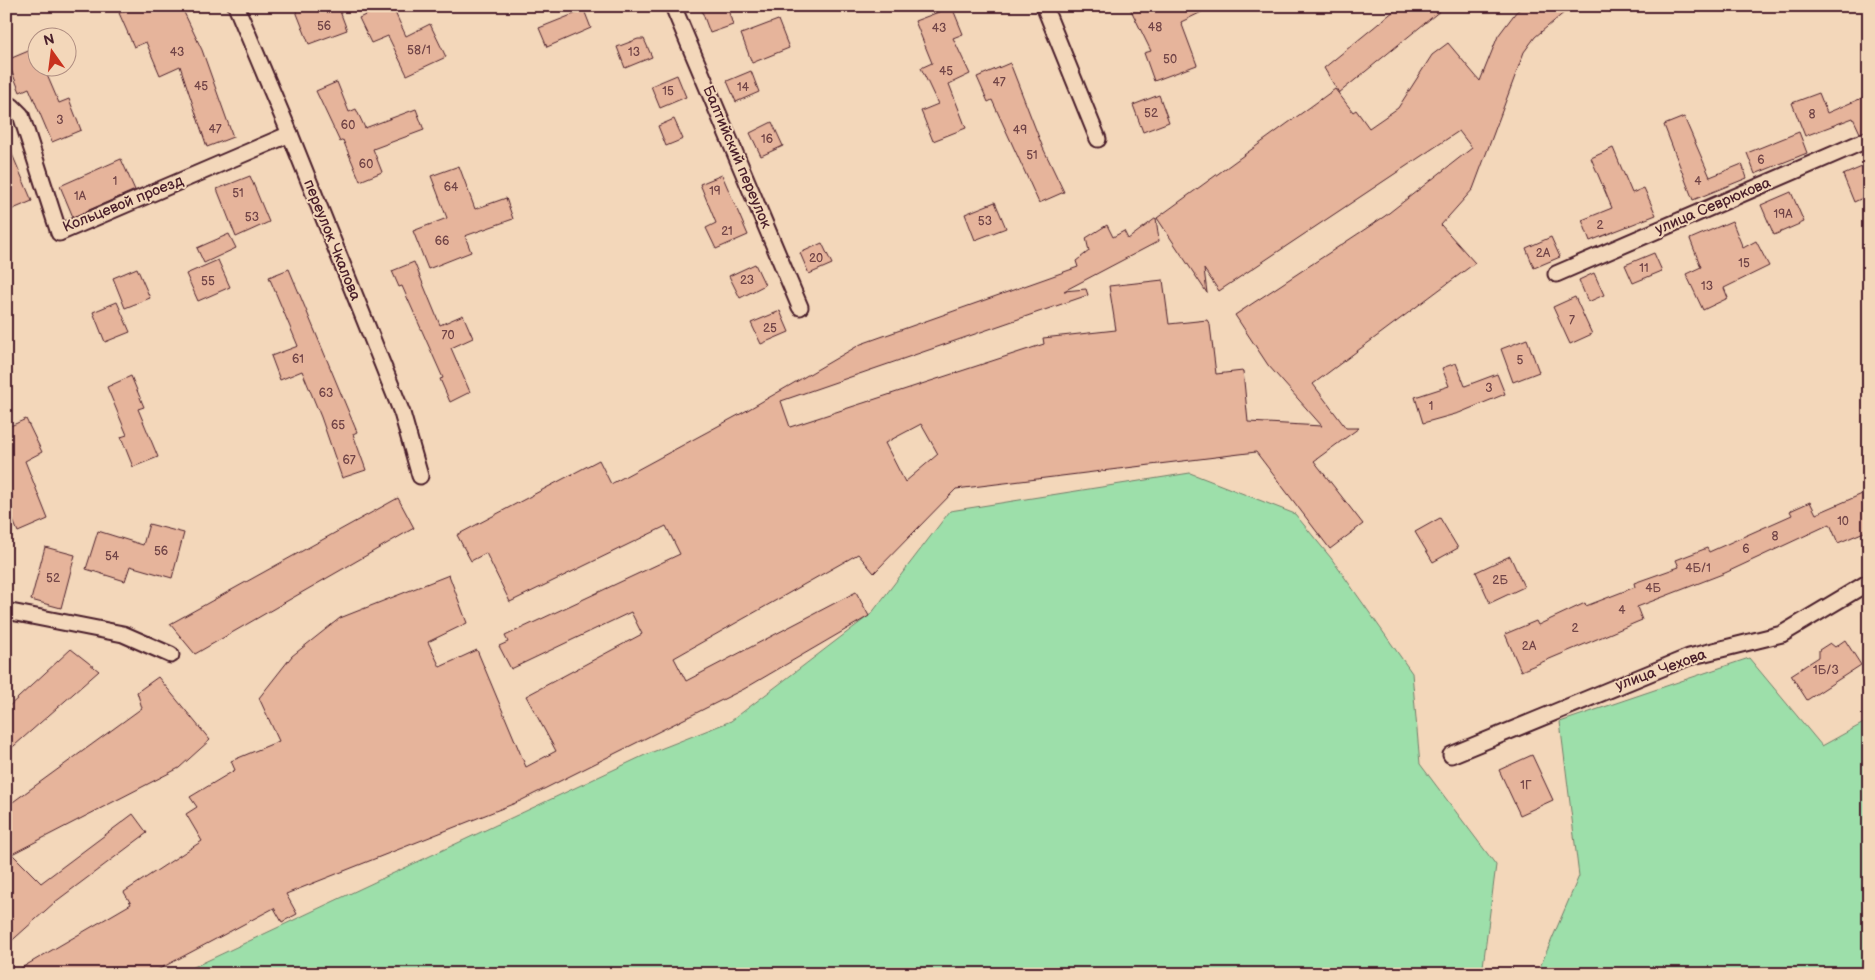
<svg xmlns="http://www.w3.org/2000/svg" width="1875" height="980" font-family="'Balsamiq Sans',sans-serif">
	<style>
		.green { fill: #9ddfaa; stroke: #747f6a }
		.building { fill: #e6b49b; stroke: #4a1f2b; fill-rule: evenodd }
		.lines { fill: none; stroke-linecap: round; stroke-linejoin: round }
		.minor-casing { stroke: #4a1f2b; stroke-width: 19 }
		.minor { stroke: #f3d7ba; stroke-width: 15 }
		.labels { text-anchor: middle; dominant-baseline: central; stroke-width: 4; stroke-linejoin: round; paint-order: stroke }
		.number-label { font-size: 12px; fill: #714447 }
		.street-label { font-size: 15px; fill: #4a1f2b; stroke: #f3d7ba }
	</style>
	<rect width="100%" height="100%" fill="#f3d7ba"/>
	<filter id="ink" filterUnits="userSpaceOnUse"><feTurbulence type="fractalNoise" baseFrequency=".02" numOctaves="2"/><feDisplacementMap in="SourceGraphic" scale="10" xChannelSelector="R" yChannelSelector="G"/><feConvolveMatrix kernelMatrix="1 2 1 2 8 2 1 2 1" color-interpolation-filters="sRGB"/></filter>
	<g filter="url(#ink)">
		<!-- green -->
		<g class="green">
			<polygon points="1190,473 1295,514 1331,558 1412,673 1420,764 1496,865 1482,974 179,974 645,755 731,721 871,614 950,511"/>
			<polygon points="1749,658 1822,746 1869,720 1869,974 1537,974 1579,876 1560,722"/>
		</g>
		<!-- building -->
		<g class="building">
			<polygon points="134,6 181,6 202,50 233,137 207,147 180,66 160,75 146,42 134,47 119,13"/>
			<polygon points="294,6 338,6 347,30 309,44"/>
			<polygon points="385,6 392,6 406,36 430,24 446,57 407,75 388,36 371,43 359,18"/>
			<polygon points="700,6 727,6 733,25 710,33"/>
			<polygon points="1129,6 1214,6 1181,22 1197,65 1154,81 1144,53 1151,51"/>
			<polygon points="1400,6 1446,6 1339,93 1324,68"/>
			<path d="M1524,6H1572L1535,37L1524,52L1473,189L1441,225L1475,263L1313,384L1346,428H1359L1314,461L1363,524L1330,549L1256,452L956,489L874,573L858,554L674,658L686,681L856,592L869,616L744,689L518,802L286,894L297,914L282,922L274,908L150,974H11L131,904L124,892L202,841L186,814L197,807L190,797L235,770L231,761L279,741L259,698L292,656L340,618L449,575L467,623L428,642L440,667L477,650L526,767L556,751L526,696L642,634L631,612L511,669L499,646L508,642L505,636L680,554L666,526L510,602L486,553L471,561L457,535L599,460L611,484L744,412L861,344L1078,267L1076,261L1089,251L1086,238L1107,225L1113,237L1124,231L1128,239L1156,218L1159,241L1064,291L1086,289L1088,295L781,401L790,427L1044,344L1043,338L1116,330L1109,286L1163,280L1169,324L1207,320L1210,325L1216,374L1243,371L1248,422L1322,426L1268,365L1235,315L1385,216L1472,148L1459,131L1219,291L1204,269L1207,293L1157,218L1335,89L1353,112L1356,110L1369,128L1398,108L1432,55L1448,43L1480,81L1498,36L1516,12ZM921,424L938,454L905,482L885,443Z"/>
			<polygon points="952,7 963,34 953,38 970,74 949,84 966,128 933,141 921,111 938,104 921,68 932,63 915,21"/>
			<polygon points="584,10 591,28 547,47 539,28"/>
			<polygon points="778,20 789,48 752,63 741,34"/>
			<polygon points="638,39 644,39 652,57 625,68 617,47"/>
			<polygon points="38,47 38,68 44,68 59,103 69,99 81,130 52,142 29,88 20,92 7,60"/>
			<polygon points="1010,63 1043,148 1064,192 1039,203 992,100 988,102 977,77"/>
			<polygon points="751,71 759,92 736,102 727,81"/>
			<polygon points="677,75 686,97 660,108 651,86"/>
			<polygon points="337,82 349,112 356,109 365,128 416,109 424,130 373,149 382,172 360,181 343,140 340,142 316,91"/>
			<polygon points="1819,93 1827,113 1869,95 1869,130 1860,133 1853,118 1805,136 1792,103"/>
			<polygon points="1159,95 1169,122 1143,132 1133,105"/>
			<polygon points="1684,117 1710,177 1742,164 1747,178 1693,200 1664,125"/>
			<polygon points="674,119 683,139 666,146 658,126"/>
			<polygon points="772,122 783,146 761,156 750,133"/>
			<polygon points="1799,132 1807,153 1755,174 1747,153"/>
			<polygon points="6,140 32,201 6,212"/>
			<polygon points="1613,148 1632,193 1644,188 1656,215 1590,241 1582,220 1612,208 1591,158"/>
			<polygon points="121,159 135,190 73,217 60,186"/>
			<polygon points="1869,164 1869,195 1854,202 1843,175"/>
			<polygon points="459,166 475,209 506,198 513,219 465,236 471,252 428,269 413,231 447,218 431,176"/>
			<polygon points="722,175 748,235 716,249 706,228 716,223 700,184"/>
			<polygon points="250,176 269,222 236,237 217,189"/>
			<polygon points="1791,192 1804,222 1774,235 1761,205"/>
			<polygon points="995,202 1006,228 975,240 965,214"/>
			<polygon points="1732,221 1743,248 1756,241 1769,266 1724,288 1728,298 1703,310 1686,274 1701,267 1690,239"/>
			<polygon points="229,234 236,248 204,263 197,248"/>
			<polygon points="1551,237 1560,257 1534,268 1526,248"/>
			<polygon points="822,243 832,264 809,274 800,253"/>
			<polygon points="1654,253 1662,271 1633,283 1625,265"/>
			<polygon points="218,260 230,287 198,301 186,274"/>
			<polygon points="414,262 440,325 463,315 473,338 451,348 470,392 450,402 440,379 443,378 402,286 399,287 392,271"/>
			<polygon points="755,264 765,285 740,298 729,276"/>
			<polygon points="137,268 150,298 125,308 113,278"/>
			<polygon points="289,269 357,432 353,434 366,470 342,478 321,417 302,371 280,380 271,356 298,346 269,277"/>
			<polygon points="1594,273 1604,295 1588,302 1579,280"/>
			<polygon points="1575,297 1592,334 1570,344 1553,307"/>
			<polygon points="117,302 130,332 105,342 93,312"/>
			<polygon points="780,311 789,332 761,344 751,323"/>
			<polygon points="1527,339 1539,372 1513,382 1501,349"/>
			<polygon points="1456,363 1465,386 1497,374 1505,394 1459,413 1423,423 1415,397 1449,386 1442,368"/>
			<polygon points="131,376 144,407 138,409 158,457 133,467 121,437 127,435 107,387"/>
			<polygon points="26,419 42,452 25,461 48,519 18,532 6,504 6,428"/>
			<polygon points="1869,491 1869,530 1838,543 1830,524 1725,573 1637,607 1642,620 1521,671 1505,634 1536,621 1538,625 1585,603 1586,606 1635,587 1634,583 1679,567 1676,560 1707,548 1709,552 1792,515 1790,511 1810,502 1816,514"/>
			<polygon points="398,498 414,528 195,654 170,624"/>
			<polygon points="1440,518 1458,548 1433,562 1415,532"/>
			<polygon points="149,524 184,533 172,578 130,566 125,581 86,569 98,531 143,545"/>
			<polygon points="45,547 75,555 61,608 31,600"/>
			<polygon points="1510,556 1524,587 1490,603 1476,572"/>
			<polygon points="1845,640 1861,665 1807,700 1791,675 1819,657 1819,650 1830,643 1835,647"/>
			<polygon points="71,649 99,671 6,753 6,709"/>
			<polygon points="158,677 210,740 179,768 12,854 41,883 133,814 147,833 55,902 6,946 6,807 142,708 137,692"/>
			<polygon points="1532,755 1553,800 1520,815 1499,770"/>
		</g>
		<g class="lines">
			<!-- minor casing -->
			<g class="minor-casing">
				<g id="minor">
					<polyline points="236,6 290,134 402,413 420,476"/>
					<polyline points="673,6 800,307"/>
					<polyline points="1044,6 1098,139"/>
					<polyline points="6,104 12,106 21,115 59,233 290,134"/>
					<polyline points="1556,274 1869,139"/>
					<polyline points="6,611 123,634 171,655"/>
					<polyline points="1451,755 1689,657 1782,634 1869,582"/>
				</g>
			</g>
			<!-- minor -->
			<use href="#minor" class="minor"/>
		</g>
	</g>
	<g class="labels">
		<!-- number labels -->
		<g class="number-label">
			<text x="324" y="26">56</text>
			<text x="1155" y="27">48</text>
			<text x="939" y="28">43</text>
			<text x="419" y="50">58/1</text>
			<text x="177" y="52">43</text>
			<text x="634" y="52">13</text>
			<text x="1170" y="59">50</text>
			<text x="946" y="71">45</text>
			<text x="999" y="82">47</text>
			<text x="201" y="86">45</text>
			<text x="743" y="87">14</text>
			<text x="668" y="91">15</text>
			<text x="1151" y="113">52</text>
			<text x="1812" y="114">8</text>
			<text x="60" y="120">3</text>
			<text x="348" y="125">60</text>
			<text x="215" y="129">47</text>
			<text x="1020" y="130">49</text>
			<text x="767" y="139">16</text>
			<text x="1032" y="155">51</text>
			<text x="1761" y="160">6</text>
			<text x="366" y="164">60</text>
			<text x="115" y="181">1</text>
			<text x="1698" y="181">4</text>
			<text x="451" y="187">64</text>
			<text x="715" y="191">19</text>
			<text x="238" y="193">51</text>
			<text x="80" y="196">1А</text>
			<text x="1783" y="214">19А</text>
			<text x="252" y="217">53</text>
			<text x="985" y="221">53</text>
			<text x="1600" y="225">2</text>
			<text x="727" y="231">21</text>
			<text x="442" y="241">66</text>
			<text x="1543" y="253">2А</text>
			<text x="816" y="258">20</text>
			<text x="1744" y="263">15</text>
			<text x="1644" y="268">11</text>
			<text x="747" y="280">23</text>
			<text x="208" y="281">55</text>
			<text x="1707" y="286">13</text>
			<text x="1572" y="320">7</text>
			<text x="770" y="328">25</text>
			<text x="448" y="335">70</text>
			<text x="298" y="359">61</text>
			<text x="1520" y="360">5</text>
			<text x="1489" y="388">3</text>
			<text x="326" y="393">63</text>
			<text x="1431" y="406">1</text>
			<text x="338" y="425">65</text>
			<text x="349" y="460">67</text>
			<text x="1843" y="521">10</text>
			<text x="1775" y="536">8</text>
			<text x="1746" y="549">6</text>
			<text x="161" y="551">56</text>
			<text x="112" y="556">54</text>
			<text x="1698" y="568">4Б/1</text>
			<text x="53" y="578">52</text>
			<text x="1500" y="580">2Б</text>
			<text x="1653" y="588">4Б</text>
			<text x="1622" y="610">4</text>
			<text x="1575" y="628">2</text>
			<text x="1529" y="646">2А</text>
			<text x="1826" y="670">1Б/3</text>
			<text x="1526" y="785">1Г</text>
		</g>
		<!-- street labels -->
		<g class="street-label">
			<text transform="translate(737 157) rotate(67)">Балтийский переулок</text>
			<text transform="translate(123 204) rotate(-22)">Кольцевой проезд</text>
			<text transform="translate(1713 206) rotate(-23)">улица Севрюкова</text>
			<text transform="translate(332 240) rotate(68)">переулок Чкалова</text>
			<text transform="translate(1661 670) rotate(-20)">улица Чехова</text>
		</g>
	</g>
	<!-- margin -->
	<rect width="1875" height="980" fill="none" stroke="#f3d7ba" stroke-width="25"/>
	<rect x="12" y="12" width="1850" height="955" fill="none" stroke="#4a1f2b" stroke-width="2" filter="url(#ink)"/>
	<!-- north arrow -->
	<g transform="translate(52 52) rotate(346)"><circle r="24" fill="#f3d7ba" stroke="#af8d81"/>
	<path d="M0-4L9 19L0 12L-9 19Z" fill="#c8321e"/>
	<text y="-8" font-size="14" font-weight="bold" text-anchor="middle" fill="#4a1f2b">N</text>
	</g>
</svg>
